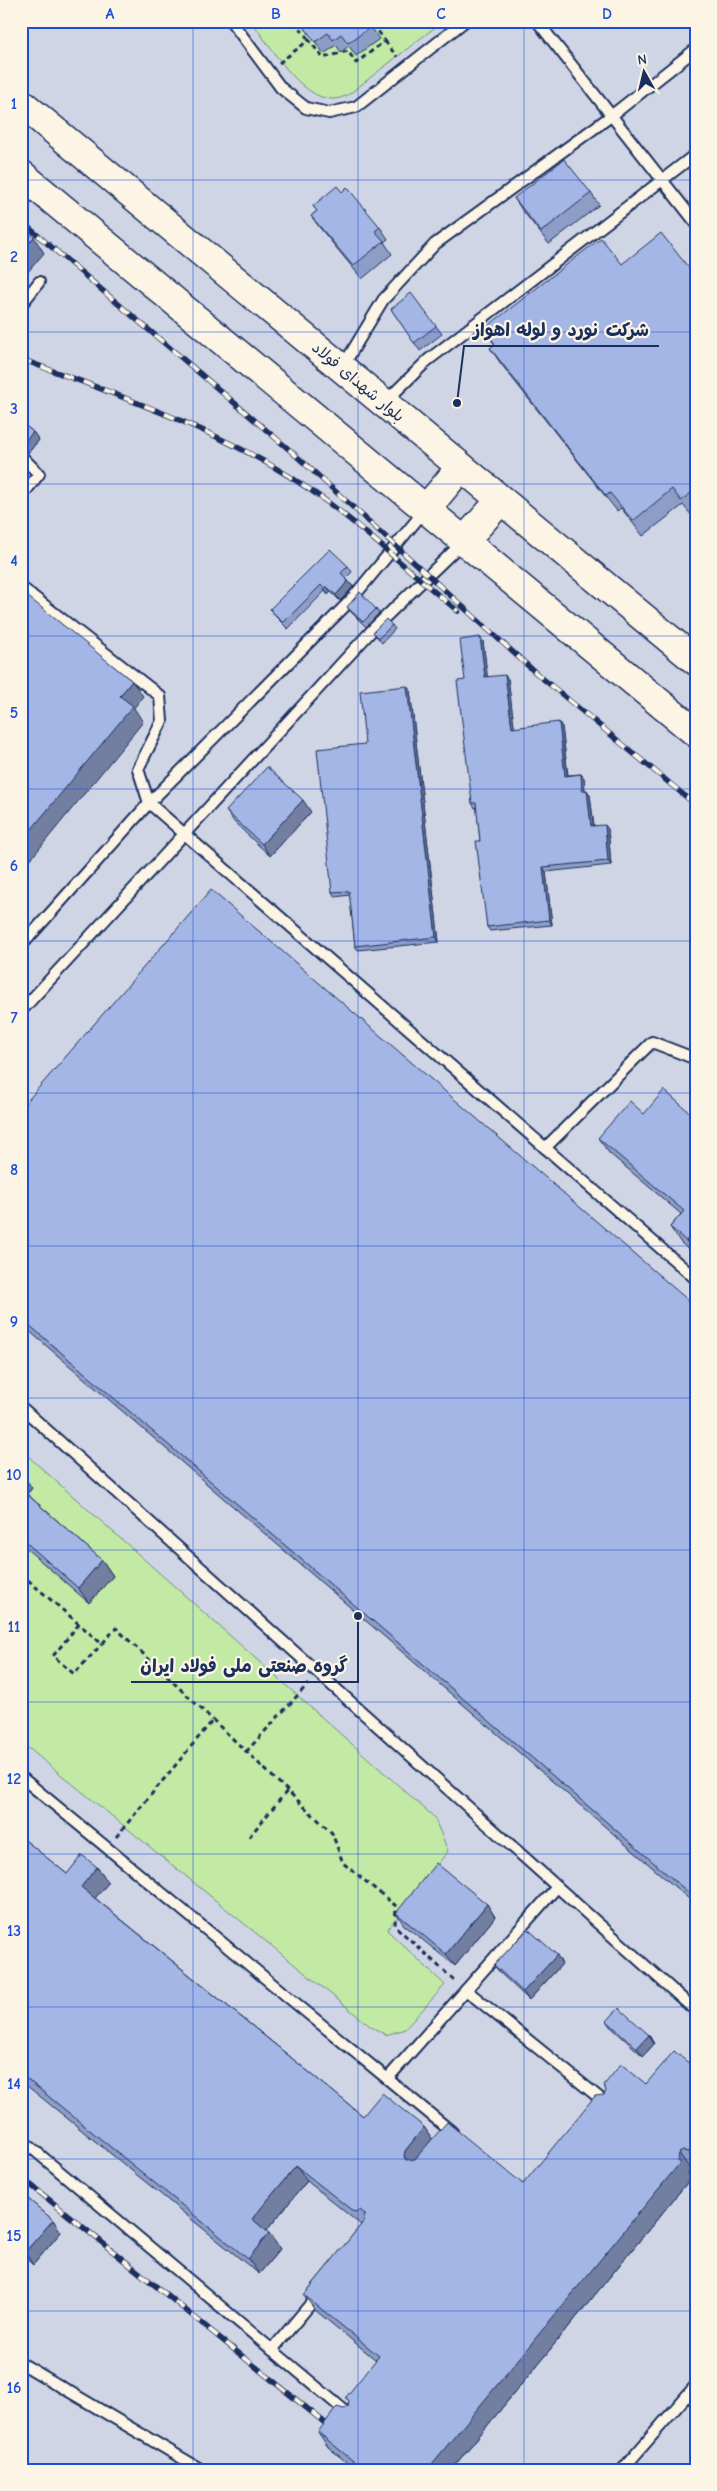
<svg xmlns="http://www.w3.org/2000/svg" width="717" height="2491" font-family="'Comic Neue','Playpen Sans Arabic',sans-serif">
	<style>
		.built { fill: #cfd5e5 }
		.green { fill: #c2eaa5; stroke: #6e8c82 }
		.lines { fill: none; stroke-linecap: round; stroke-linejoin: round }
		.lane-casing { stroke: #1b2f5e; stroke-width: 14 }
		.secondary-casing { stroke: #1b2f5e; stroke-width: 31 }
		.path { stroke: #1b2f5e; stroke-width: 3; stroke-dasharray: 5 4; stroke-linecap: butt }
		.lane { stroke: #fcf5e5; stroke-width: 10 }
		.secondary { stroke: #fcf5e5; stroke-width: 28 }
		.rail-casing { stroke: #1b2f5e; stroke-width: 5.5 }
		.rail { stroke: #fcf5e5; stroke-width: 4; stroke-dasharray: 11; stroke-linecap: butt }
		.wall { fill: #8d9dc5; stroke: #1b2f5e }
		.shaded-wall { fill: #737fa0; stroke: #1b2f5e }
		.building { fill: #a4b6e5; stroke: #1b2f5e }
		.grid { fill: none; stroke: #1d4ed8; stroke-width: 1; stroke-opacity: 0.55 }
		.labels { text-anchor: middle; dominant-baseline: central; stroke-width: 4.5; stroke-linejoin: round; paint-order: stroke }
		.street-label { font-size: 16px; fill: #1b2f5e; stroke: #fcf5e5 }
		.leader { fill: none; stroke: #1b2f5e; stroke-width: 2 }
		.callout-dot { fill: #1b2f5e; stroke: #fcf5e5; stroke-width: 2 }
		.callout-label { font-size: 18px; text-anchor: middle; font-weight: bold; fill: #1b2f5e; stroke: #fcf5e5; stroke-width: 4.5; stroke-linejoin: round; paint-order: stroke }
		.neatline { fill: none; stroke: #1d4ed8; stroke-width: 2 }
		.grid-label { font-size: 16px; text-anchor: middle; font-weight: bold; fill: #1d4ed8 }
	</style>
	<rect width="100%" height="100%" fill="#e2e2e5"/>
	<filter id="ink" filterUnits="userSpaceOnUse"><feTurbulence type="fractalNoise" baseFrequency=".02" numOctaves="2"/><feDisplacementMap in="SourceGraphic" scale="10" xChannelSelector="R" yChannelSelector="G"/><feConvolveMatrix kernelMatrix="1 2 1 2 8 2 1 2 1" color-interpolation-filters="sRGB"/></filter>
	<g filter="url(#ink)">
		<!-- built -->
		<rect class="built" x="21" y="21" width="675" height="2449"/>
		<!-- green -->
		<g class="green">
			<path d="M251,21H443L348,95C343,97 338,99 333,99C301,100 269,44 251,21Z"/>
			<polygon points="21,1450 434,1817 448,1851 387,1930 445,1985 405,2029 386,2035 370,2026 21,1742"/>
		</g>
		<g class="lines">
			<!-- lane casing -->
			<g class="lane-casing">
				<g id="lane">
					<polyline points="231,21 281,88 306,108 329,113 356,107 465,21"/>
					<polyline points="537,21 696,223"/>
					<polyline points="21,305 39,282"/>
					<polyline points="342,368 383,300 435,244 611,116 696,49"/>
					<polyline points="384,403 428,360 696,154"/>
					<polyline points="21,497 39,474 23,458"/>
					<polyline points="21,587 160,696 162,721 138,769 149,803 696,1279"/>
					<polyline points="21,946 149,803 350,601 425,510"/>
					<polyline points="21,1011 375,627 463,542"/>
					<polyline points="545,1148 652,1042 696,1059"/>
					<polyline points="21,1407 696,2011"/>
					<polyline points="21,1777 452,2132"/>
					<polyline points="466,1990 607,2104"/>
					<polyline points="388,2078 557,1887"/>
					<polyline points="21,2139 351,2416"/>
					<polyline points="695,2173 696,2174"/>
					<polyline points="272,2350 318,2295"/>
					<polyline points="21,2363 202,2470"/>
					<polyline points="622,2470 696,2385"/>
				</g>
			</g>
			<!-- secondary casing -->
			<g class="secondary-casing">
				<g id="secondary">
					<polyline points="21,103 696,661"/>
					<polyline points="21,174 696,733"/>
					<polyline points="426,509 461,467"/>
					<polyline points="464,541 501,500"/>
				</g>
			</g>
			<!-- path -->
			<g class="path">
				<polyline points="294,21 309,40"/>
				<polyline points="385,41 397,57"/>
				<polyline points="279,63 309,40 323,58 348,51 356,63 385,41 371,21"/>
				<polyline points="21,1574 102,1644 116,1628 332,1833 343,1863 396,1906 395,1926 455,1981"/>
				<polyline points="79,1624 53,1656 74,1674 102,1644"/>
				<polyline points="246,1752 308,1684"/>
				<polyline points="116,1837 213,1720"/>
				<polyline points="249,1837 287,1791"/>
				<polyline points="21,2466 28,2470"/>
			</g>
			<!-- lane -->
			<use href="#lane" class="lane"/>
			<!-- secondary -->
			<use href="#secondary" class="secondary"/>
			<!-- rail casing -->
			<g class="rail-casing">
				<g id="rail">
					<polyline points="21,221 292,452 536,673 696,805"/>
					<path d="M21,359C127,399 238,435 330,504C374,537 414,576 458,611"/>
					<polyline points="21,2177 335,2431"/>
				</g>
			</g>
			<!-- rail -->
			<use href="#rail" class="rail"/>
		</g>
		<!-- wall -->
		<g class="wall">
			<polygon points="300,21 367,21 379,39 356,56 349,46 341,52 336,45 324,54"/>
			<polygon points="342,192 380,227 388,239 384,242 392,254 362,279 320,228 311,216 317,211 313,206"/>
			<polygon points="591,193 599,205 549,244 522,210 514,198"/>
			<polygon points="622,264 696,277 696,513 692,516 683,505 643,536 621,508 617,511 501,364 490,348 495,345 484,329"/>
			<polygon points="391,309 436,326 442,334 420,351"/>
			<polygon points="21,422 33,432 39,440 28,453 21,452"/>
			<polygon points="348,566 352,572 346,578 353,587 340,601 331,592 328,595 325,591 288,629 274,615 270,609"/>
			<polygon points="347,607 376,609 379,613 366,627 350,611"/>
			<polygon points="392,625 395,629 382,643 373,632"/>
			<polygon points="483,641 487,677 508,679 514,728 562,727 568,775 581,774 584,778 585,790 590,795 594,826 608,829 611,865 546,872 552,925 490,931 487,927 480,841 477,807 475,808 472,803 465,680"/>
			<polygon points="410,690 439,942 358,950 355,946 350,895 335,897 332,892 365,744"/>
			<polygon points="226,811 311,812 270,856 235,823"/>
			<polygon points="21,1108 696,1307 696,1905 21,1324"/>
			<polygon points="644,1114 696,1118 696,1255 681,1243 670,1227 681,1214 609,1153 598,1138"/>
			<polygon points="21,1473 32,1488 27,1494 102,1560 113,1576 89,1603 21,1544"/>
			<polygon points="21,1837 67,1874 97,1867 108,1883 95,1898 363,2116 424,2127 432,2139 523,2184 604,2095 646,2084 696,2069 696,2167 694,2166 690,2169 688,2174 691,2178 451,2470 356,2470 328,2447 318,2432 348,2407 376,2360 315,2310 304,2295 361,2225 307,2181 266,2231 280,2249 259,2274 21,2081"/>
			<polygon points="487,1904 495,1917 455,1966 404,1925 396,1913"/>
			<polygon points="562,1964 529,2000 500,1973 494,1965"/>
			<polygon points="607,2021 649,2035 654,2044 643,2056 613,2029"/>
			<polygon points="21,2193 53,2220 61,2232 33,2265 21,2254"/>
		</g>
		<!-- shaded-wall -->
		<g class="shaded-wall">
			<polygon points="34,237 44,253 21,280 21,252"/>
			<polygon points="33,432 39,440 28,453 22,445"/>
			<polygon points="348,581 353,587 340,601 336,595"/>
			<polygon points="326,586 331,592 328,595 324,589"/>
			<polygon points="480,637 483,641 488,681 485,677"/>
			<polygon points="505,675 508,679 515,732 512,728"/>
			<polygon points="132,681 143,696 134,708 143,722 21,871 21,842 120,696"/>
			<polygon points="407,686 410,690 439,942 436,937"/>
			<polygon points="559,722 562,727 568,780 565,776"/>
			<polygon points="581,774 584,778 585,795 582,791"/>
			<polygon points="587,790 590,795 594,830 591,826"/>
			<polygon points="303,800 311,812 270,856 262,844"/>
			<polygon points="605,825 608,829 611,865 608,861"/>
			<polygon points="543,867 546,872 552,925 549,920"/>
			<polygon points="696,1230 696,1254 686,1241"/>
			<polygon points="21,1473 32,1488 24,1498 21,1493"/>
			<polygon points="102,1560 113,1576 89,1603 78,1588"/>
			<polygon points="97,1867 108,1883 92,1902 81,1887"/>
			<polygon points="487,1904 495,1917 455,1966 446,1954"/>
			<polygon points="557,1955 562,1964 529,2000 523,1992"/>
			<polygon points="649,2035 654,2044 643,2056 637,2048"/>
			<polygon points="424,2127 435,2143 414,2172 404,2156 405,2151"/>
			<polygon points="696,2143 696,2163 688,2152"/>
			<polygon points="679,2153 690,2169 688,2174 691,2178 451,2470 427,2470 677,2159"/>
			<polygon points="296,2166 307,2181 263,2235 252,2219"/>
			<polygon points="53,2220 61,2232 33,2265 25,2252"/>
			<polygon points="269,2233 280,2249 259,2274 248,2259"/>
		</g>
		<!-- building -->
		<g class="building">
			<polygon points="300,21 367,21 371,27 348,43 341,34 333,40 328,33 315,42"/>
			<polygon points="564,159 591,193 541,232 514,198"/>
			<polygon points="337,186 342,192 347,187 380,227 375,231 384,241 353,266 311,216 317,211 313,206"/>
			<polygon points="21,227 34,237 21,252"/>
			<polygon points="661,233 696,277 696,489 681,501 672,489 633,521 610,493 606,496 490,348 495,344 484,329 601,238 622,264"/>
			<polygon points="411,293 436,326 414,343 391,309"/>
			<polygon points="21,422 33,432 22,445 21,445"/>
			<polygon points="330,549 348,566 341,573 348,581 336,595 326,586 324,589 321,585 283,623 270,609"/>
			<polygon points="21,591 132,681 120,696 133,706 21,842"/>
			<polygon points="360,592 376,609 363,622 347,607"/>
			<polygon points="386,619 392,625 379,638 373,632"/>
			<polygon points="480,637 485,677 505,675 512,728 559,722 565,776 581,774 582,791 587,790 591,826 605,825 608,861 543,867 549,920 487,927 476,841 480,841 476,803 472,803 457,681 465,680 460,640"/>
			<polygon points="407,686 436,937 355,946 349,891 332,892 317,749 365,744 360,691"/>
			<polygon points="267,767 303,800 262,844 226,811"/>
			<polygon points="211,890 696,1307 696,1899 21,1318 21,1108"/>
			<polygon points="664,1090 696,1118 696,1230 686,1241 670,1227 684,1211 598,1138 630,1101 644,1114"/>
			<polygon points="21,1489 102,1560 78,1588 21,1538"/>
			<polygon points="21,1837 67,1874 82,1855 97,1867 81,1887 363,2116 382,2093 424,2127 405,2151 404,2156 406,2160 415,2159 447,2122 523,2184 595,2096 604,2095 606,2091 604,2085 621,2064 646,2084 674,2051 696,2069 696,2143 688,2152 683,2151 679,2153 677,2159 680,2163 427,2470 364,2470 318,2432 337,2407 344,2409 348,2407 349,2401 346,2397 379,2356 304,2295 364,2221 365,2214 360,2210 354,2212 296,2166 252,2219 269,2233 248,2259 21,2074"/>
			<polygon points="436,1863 487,1904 446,1954 396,1913"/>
			<polygon points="528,1929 557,1955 523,1992 494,1965"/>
			<polygon points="619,2008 649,2035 637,2048 607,2021"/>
			<polygon points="21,2193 53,2220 25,2252 21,2250"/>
		</g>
	</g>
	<!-- grid -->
	<path class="grid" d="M193,21V2470M358,21V2470M524,21V2470M21,180H696M21,332H696M21,484H696M21,636H696M21,789H696M21,941H696M21,1093H696M21,1246H696M21,1398H696M21,1550H696M21,1702H696M21,1854H696M21,2007H696M21,2159H696M21,2311H696"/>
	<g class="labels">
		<!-- street labels -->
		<g class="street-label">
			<text transform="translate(358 382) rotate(40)">بلوار شهدای فولاد</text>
		</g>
	</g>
	<!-- callouts -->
	<path class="leader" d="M457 403L464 346H659M358 1616L358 1682H131"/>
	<g class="callout-dot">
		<circle cx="457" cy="403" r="5"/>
		<circle cx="358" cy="1616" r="5"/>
	</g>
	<g class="callout-label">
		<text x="561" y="336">شرکت نورد و لوله اهواز</text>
		<text x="244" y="1672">گروه صنعتی ملی فولاد ایران</text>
	</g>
	<!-- margin -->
	<rect width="717" height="2491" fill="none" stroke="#fcf5e5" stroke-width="55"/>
	<!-- north arrow -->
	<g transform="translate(644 72) rotate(352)" stroke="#fcf5e5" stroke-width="4" paint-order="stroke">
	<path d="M0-4L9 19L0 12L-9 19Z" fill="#1b2f5e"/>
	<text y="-8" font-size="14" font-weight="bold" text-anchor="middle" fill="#1b2f5e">N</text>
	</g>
	<rect x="28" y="28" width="662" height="2436" class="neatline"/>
	<g class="grid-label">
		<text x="110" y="19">A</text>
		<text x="276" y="19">B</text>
		<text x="441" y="19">C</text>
		<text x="607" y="19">D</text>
		<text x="14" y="109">1</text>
		<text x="14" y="262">2</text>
		<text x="14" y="414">3</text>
		<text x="14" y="566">4</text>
		<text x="14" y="718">5</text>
		<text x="14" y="871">6</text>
		<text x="14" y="1023">7</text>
		<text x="14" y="1175">8</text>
		<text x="14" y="1327">9</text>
		<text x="14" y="1480">10</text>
		<text x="14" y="1632">11</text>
		<text x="14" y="1784">12</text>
		<text x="14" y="1936">13</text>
		<text x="14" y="2089">14</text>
		<text x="14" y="2241">15</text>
		<text x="14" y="2393">16</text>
	</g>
</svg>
